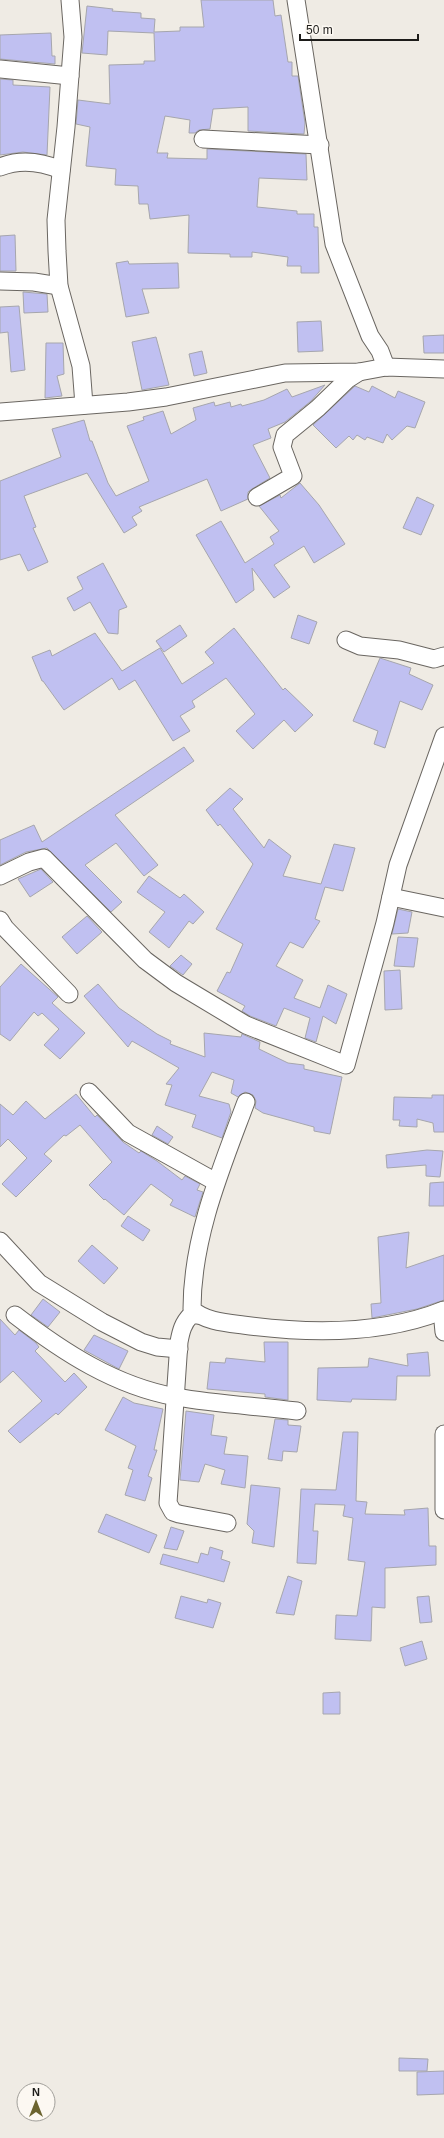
<svg xmlns="http://www.w3.org/2000/svg" width="444" height="2138" font-family="Arial,sans-serif">
	<style>
		.building { fill: #c0c0f1; stroke: #a6a6ad }
		.lines { fill: none; stroke-linecap: round; stroke-linejoin: round }
		.minor-casing { stroke: #6a6661; stroke-width: 19 }
		.minor { stroke: #fff; stroke-width: 17 }
	</style>
	<rect width="100%" height="100%" fill="#efebe4"/>
	<!-- building -->
	<g class="building">
		<polygon points="201,0 273,0 275,16 281,15 288,62 292,62 292,76 298,76 305,123 304,134 248,131 248,107 213,109 210,129 199,130 195,133 189,133 190,120 165,116 157,153 168,153 167,158 207,159 207,149 306,154 307,180 259,178 257,207 297,211 297,214 314,214 314,227 318,227 319,273 301,273 301,266 287,266 288,257 252,252 252,257 230,257 230,254 188,253 189,215 150,219 148,204 139,204 138,186 115,185 116,169 86,166 90,127 76,124 78,100 110,104 109,65 144,64 144,61 155,61 154,33 108,31 107,55 82,53 87,6 113,9 112,11 141,13 141,18 155,19 154,32 180,31 180,27 204,27"/>
		<polygon points="51,33 52,56 55,56 55,64 0,59 0,35"/>
		<polygon points="0,79 13,80 13,85 50,87 47,155 23,152 0,155"/>
		<polygon points="15,235 16,271 0,271 0,236"/>
		<polygon points="128,261 129,264 178,263 179,288 142,289 149,313 126,317 116,263"/>
		<polygon points="23,292 47,294 48,312 24,313"/>
		<polygon points="19,306 25,370 11,372 8,332 0,333 0,307"/>
		<polygon points="321,321 323,351 298,352 297,322"/>
		<polygon points="444,335 444,353 424,353 423,336"/>
		<polygon points="156,337 169,385 142,390 132,342"/>
		<polygon points="46,343 63,343 64,374 57,376 62,396 45,398"/>
		<polygon points="202,351 207,373 194,376 189,354"/>
		<polygon points="325,385 311,401 285,422 268,429 271,438 253,445 270,478 252,489 248,492 248,499 221,511 207,479 139,507 142,511 132,517 137,525 124,533 87,473 24,496 36,527 33,528 48,562 28,571 20,554 0,560 0,481 61,457 52,429 84,420 90,441 92,441 108,483 116,496 149,481 127,426 144,420 143,417 163,411 171,434 196,420 193,408 214,402 215,406 230,402 231,407 241,404 242,406 264,400 287,389 292,397"/>
		<polygon points="355,386 369,392 372,386 395,398 398,391 425,402 415,428 407,426 392,440 387,434 383,443 367,437 365,440 357,435 353,440 349,436 336,448 313,425"/>
		<polygon points="300,483 319,505 345,544 314,563 304,546 274,565 290,587 274,598 252,568 254,590 236,603 196,535 221,521 245,563 274,544 270,537 279,531 259,506 280,495 281,498"/>
		<polygon points="417,497 434,505 421,535 403,528"/>
		<polygon points="103,563 127,607 119,610 118,634 108,633 90,602 74,611 67,598 83,589 77,577"/>
		<polygon points="298,615 317,622 309,644 291,638"/>
		<polygon points="180,625 187,636 164,652 156,641"/>
		<polygon points="234,628 283,690 285,688 313,715 295,732 284,720 253,749 236,731 255,714 226,678 192,701 195,707 180,716 190,731 173,741 135,680 119,690 112,678 64,710 43,681 42,681 32,657 50,650 52,656 95,633 122,671 160,648 182,684 214,663 205,652"/>
		<polygon points="380,658 411,668 409,674 433,685 422,710 400,701 385,748 374,744 378,731 353,721"/>
		<polygon points="184,747 194,761 115,815 158,865 144,876 116,843 85,865 122,902 111,912 47,848 26,852 0,865 0,840 34,825 42,842"/>
		<polygon points="230,788 243,799 233,809 264,848 269,839 291,856 283,876 321,884 334,844 355,848 343,891 325,887 315,919 320,921 303,948 290,942 276,966 303,980 294,998 320,1008 328,985 347,994 336,1024 323,1016 316,1042 305,1038 310,1018 284,1008 276,1026 250,1016 242,1011 245,1006 217,991 227,972 230,973 243,944 216,929 253,864 220,824 218,826 206,810"/>
		<polygon points="41,869 53,882 30,897 18,879"/>
		<polygon points="149,876 180,898 184,894 204,912 193,924 189,921 169,948 149,932 165,912 137,892"/>
		<polygon points="398,909 412,912 408,933 392,934"/>
		<polygon points="87,916 102,932 77,954 62,937"/>
		<polygon points="398,937 418,938 414,967 394,966"/>
		<polygon points="181,955 192,964 183,975 170,966"/>
		<polygon points="21,964 58,997 52,1003 85,1033 60,1059 44,1045 59,1029 42,1013 38,1016 34,1012 10,1041 0,1034 0,987"/>
		<polygon points="400,970 402,1009 385,1010 384,971"/>
		<polygon points="98,984 119,1008 157,1034 171,1041 170,1044 205,1057 204,1033 241,1037 242,1034 260,1042 259,1049 288,1063 304,1065 304,1069 342,1077 330,1134 314,1131 314,1127 263,1113 255,1108 256,1101 253,1095 245,1092 238,1097 231,1093 234,1080 212,1072 199,1096 229,1104 231,1112 222,1138 192,1127 196,1115 165,1105 172,1085 166,1084 179,1068 132,1041 128,1047 84,996"/>
		<polygon points="76,1094 95,1117 97,1115 123,1142 139,1153 141,1151 157,1161 182,1180 185,1176 200,1184 197,1190 203,1192 195,1217 170,1205 173,1200 151,1184 124,1215 105,1199 104,1200 89,1185 112,1162 80,1125 66,1136 64,1135 44,1154 52,1161 16,1197 2,1184 27,1158 8,1139 0,1147 0,1104 13,1115 26,1101 45,1119"/>
		<polygon points="432,1095 444,1095 444,1132 434,1132 433,1123 417,1119 417,1127 399,1126 400,1120 393,1120 394,1097 432,1098"/>
		<polygon points="157,1126 173,1137 168,1144 152,1135"/>
		<polygon points="427,1150 443,1151 440,1177 426,1176 426,1165 387,1168 386,1155"/>
		<polygon points="444,1182 444,1206 429,1206 430,1183"/>
		<polygon points="128,1216 150,1230 143,1241 121,1226"/>
		<polygon points="409,1232 406,1268 444,1255 444,1300 417,1309 372,1318 371,1304 381,1303 378,1237"/>
		<polygon points="92,1245 118,1268 104,1284 78,1261"/>
		<polygon points="43,1299 60,1312 48,1327 31,1315"/>
		<polygon points="0,1319 15,1335 19,1330 36,1343 39,1347 35,1351 65,1382 74,1373 87,1387 58,1415 56,1413 20,1443 8,1431 42,1401 13,1371 0,1383"/>
		<polygon points="94,1335 128,1351 119,1369 84,1350"/>
		<polygon points="264,1342 288,1342 288,1400 265,1397 265,1394 207,1389 210,1362 225,1363 226,1358 265,1362"/>
		<polygon points="428,1352 430,1376 397,1376 396,1400 352,1399 351,1402 317,1400 318,1368 368,1367 369,1358 408,1366 407,1354"/>
		<polygon points="123,1397 134,1403 163,1409 154,1450 157,1450 148,1476 152,1478 145,1501 125,1495 133,1470 128,1468 136,1446 105,1430"/>
		<polygon points="186,1411 214,1415 211,1435 227,1437 224,1454 248,1456 245,1488 221,1484 225,1470 205,1464 199,1482 180,1480"/>
		<polygon points="275,1419 288,1420 288,1425 301,1426 297,1452 283,1451 282,1461 268,1459"/>
		<polygon points="343,1432 358,1432 356,1501 367,1502 365,1514 405,1515 404,1510 428,1508 429,1546 436,1546 436,1565 385,1568 385,1608 372,1607 371,1641 335,1639 336,1615 357,1616 365,1562 348,1560 353,1518 343,1516 345,1505 315,1504 313,1531 318,1531 316,1564 297,1563 301,1489 336,1490"/>
		<polygon points="251,1485 280,1488 274,1547 252,1543 254,1531 247,1524"/>
		<polygon points="106,1514 157,1535 149,1553 98,1532"/>
		<polygon points="171,1527 184,1531 177,1550 164,1548"/>
		<polygon points="210,1547 223,1551 221,1559 230,1562 224,1582 160,1564 163,1554 198,1563 201,1553 208,1555"/>
		<polygon points="288,1576 302,1581 294,1615 276,1613"/>
		<polygon points="181,1596 207,1603 208,1599 221,1603 213,1628 175,1618"/>
		<polygon points="429,1596 432,1622 420,1623 417,1597"/>
		<polygon points="422,1641 427,1659 405,1666 400,1648"/>
		<polygon points="340,1692 340,1714 323,1714 323,1693"/>
		<polygon points="399,2058 428,2059 427,2071 399,2071"/>
		<polygon points="444,2071 444,2094 417,2095 417,2072"/>
	</g>
	<g class="lines">
		<!-- minor casing -->
		<g class="minor-casing">
			<g id="minor">
				<polyline points="70,0 73,37 66,127 56,220 57,251 59,286 81,366 84,405"/>
				<polyline points="296,0 334,244 370,336 380,351 386,367"/>
				<polyline points="0,69 70,76"/>
				<polyline points="203,139 320,145"/>
				<path d="M0,167C20,159 42,162 61,170"/>
				<polyline points="0,281 34,282 59,286"/>
				<polyline points="0,412 128,402 166,397 285,373 359,372 386,367 444,369"/>
				<polyline points="257,497 293,476 282,447 285,435 318,408 348,379 359,372"/>
				<polyline points="346,640 360,646 399,650 434,659 444,656"/>
				<polyline points="0,876 29,862 44,858 145,960 176,983 246,1025 346,1065 385,923 398,865 444,736"/>
				<polyline points="391,897 444,908"/>
				<polyline points="0,920 5,928 69,994"/>
				<polyline points="89,1092 128,1133 216,1182"/>
				<path d="M246,1102C221,1169 192,1237 192,1309C203,1321 227,1323 243,1325C309,1334 382,1335 444,1310"/>
				<polyline points="0,1241 39,1283 102,1322 141,1342 157,1347 179,1349"/>
				<polyline points="442,1311 444,1332"/>
				<path d="M15,1315C63,1352 115,1386 176,1397C216,1404 257,1406 297,1411"/>
				<path d="M198,1315H191C183,1323 181,1331 179,1342L168,1503L173,1512L179,1514L227,1523"/>
				<polyline points="444,1434 444,1510"/>
			</g>
		</g>
		<!-- minor -->
		<use href="#minor" class="minor"/>
	</g>
	<!-- north arrow -->
	<g transform="translate(36 2102)"><circle r="19" fill="#fcf8f2" stroke="#a2a09b"/>
	<path d="M0-3L7 15L0 10L-7 15Z" fill="#6b632f"/>
	<text y="-6" font-size="11" font-weight="bold" text-anchor="middle" fill="#1c1b19">N</text>
	</g>
	<!-- scale -->
	<path d="M300 34v6h118v-6" fill="none" stroke="#1c1b19" stroke-width="2"/>
	<text x="306" y="34" font-size="12" fill="#1c1b19" stroke="#fcf8f2" stroke-width="3" paint-order="stroke">50 m</text>
</svg>
